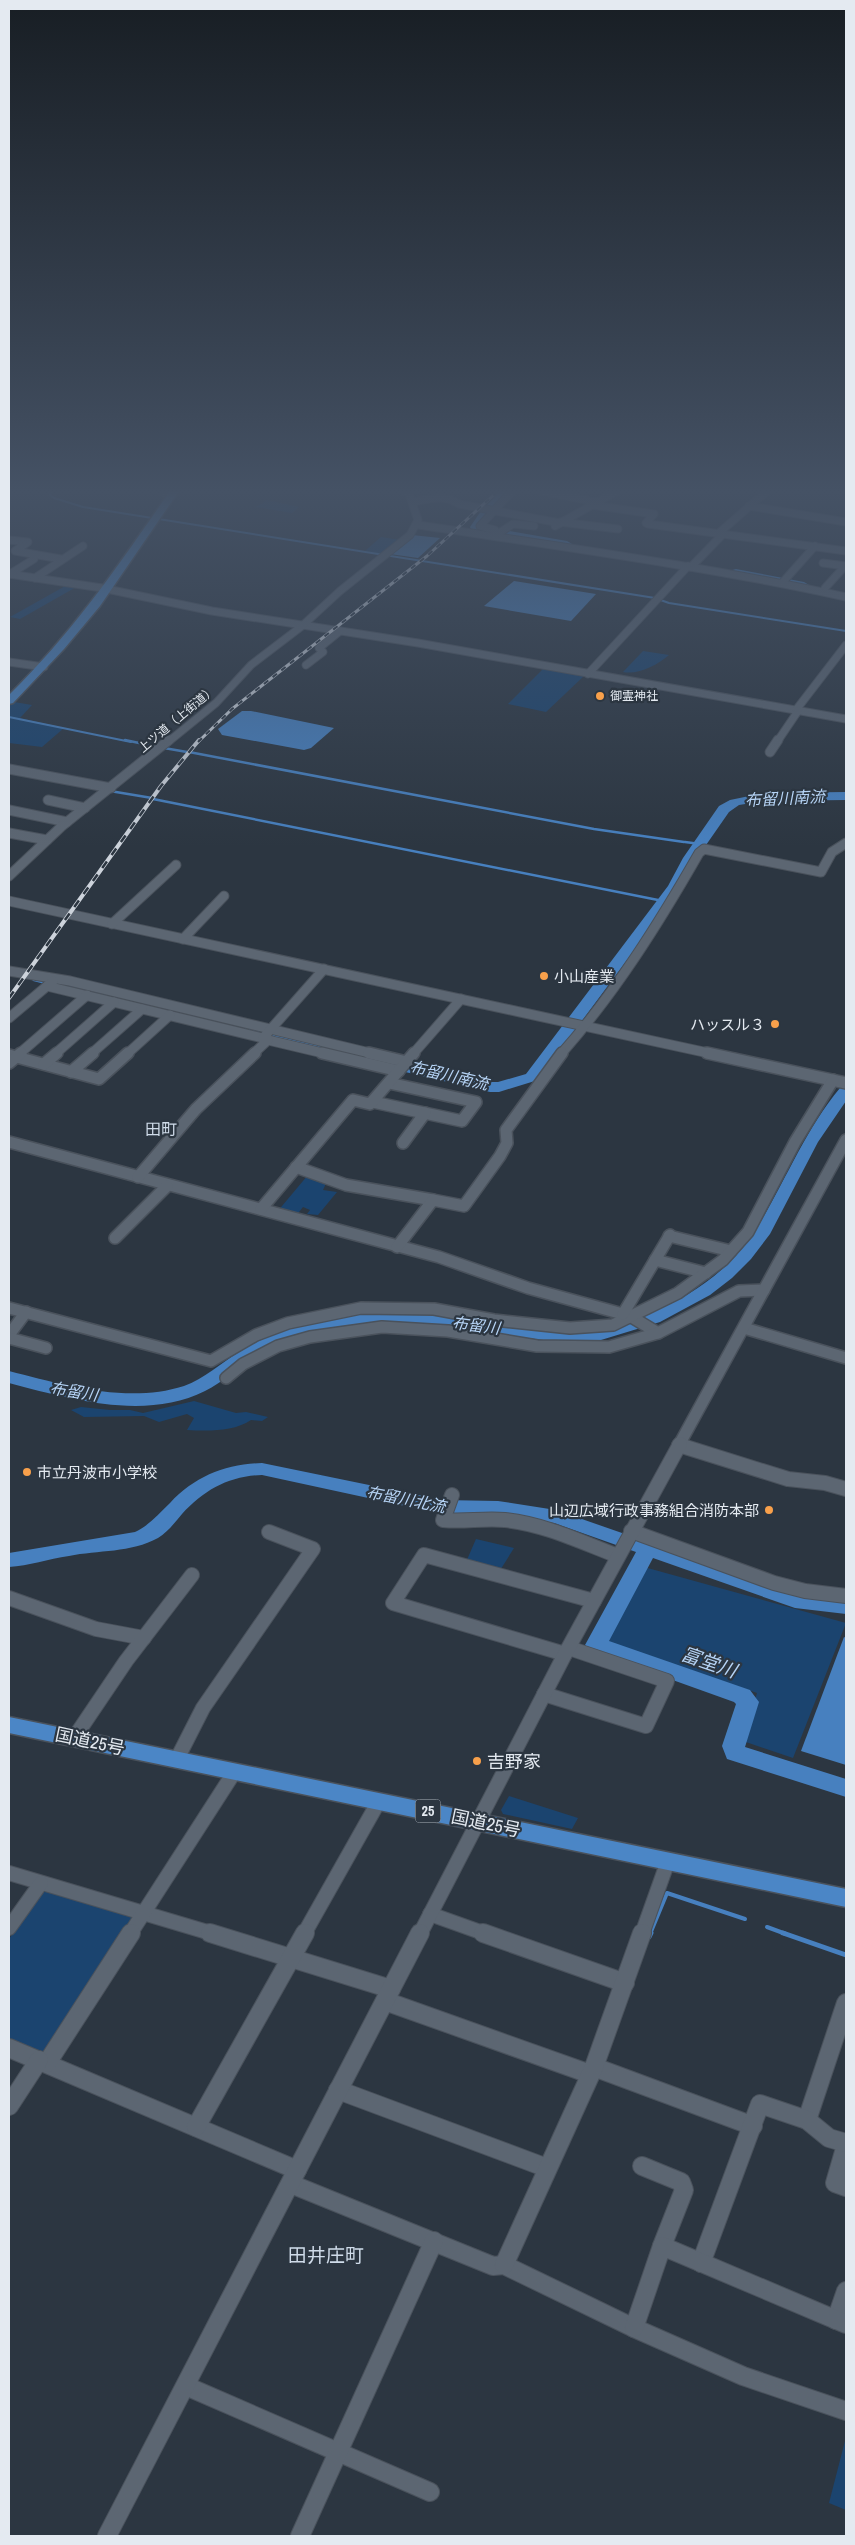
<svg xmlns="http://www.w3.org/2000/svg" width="855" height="2545" font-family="'Archivo Narrow','Noto Sans JP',sans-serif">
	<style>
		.green { fill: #1b446f }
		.water { fill: #4780bf }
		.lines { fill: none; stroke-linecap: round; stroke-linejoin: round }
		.stream-far3 { stroke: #4780bf; stroke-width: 2 }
		.stream-far2 { stroke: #4780bf; stroke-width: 2.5 }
		.stream-far1 { stroke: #4780bf; stroke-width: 4 }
		.stream { stroke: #4780bf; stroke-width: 5 }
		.river { fill: #4780bf; fill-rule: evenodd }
		.minor-far4-casing { stroke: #4a525c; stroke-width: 9 }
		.minor-far3-casing { stroke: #4a525c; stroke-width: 11 }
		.minor-far2-casing { stroke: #4a525c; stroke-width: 14 }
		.minor-far1-casing { stroke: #4a525c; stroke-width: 16 }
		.minor-casing { stroke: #4a525c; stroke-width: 20 }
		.highway-casing { stroke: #4a525c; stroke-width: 3 }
		.minor-far4 { stroke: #5c6672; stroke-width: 7 }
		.minor-far3 { stroke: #5c6672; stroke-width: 9 }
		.minor-far2 { stroke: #5c6672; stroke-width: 11 }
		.minor-far1 { stroke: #5c6672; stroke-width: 14 }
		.minor { stroke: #5c6672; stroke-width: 18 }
		.highway { fill: #4b86c6; fill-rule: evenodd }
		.rail-far1-casing { stroke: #cdd3db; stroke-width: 3 }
		.rail-casing { stroke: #cdd3db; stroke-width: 4 }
		.rail-far1 { stroke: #2c3641; stroke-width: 2; stroke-dasharray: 5.5; stroke-linecap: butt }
		.rail { stroke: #2c3641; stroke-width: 2.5; stroke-dasharray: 8; stroke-linecap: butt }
		.poi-dot { fill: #f8a04b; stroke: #2c3641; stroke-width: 2 }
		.labels { text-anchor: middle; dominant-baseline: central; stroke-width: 4.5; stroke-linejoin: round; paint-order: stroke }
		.far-poi-label { font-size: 12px; fill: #e4eaf1; stroke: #2c3641; text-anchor: start }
		.far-street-label { font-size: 12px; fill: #e4eaf1; stroke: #2c3641 }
		.shield { fill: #2c3641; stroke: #adb4bc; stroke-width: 1 }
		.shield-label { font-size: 14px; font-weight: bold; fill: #e4eaf1 }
		.poi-label { font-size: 15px; fill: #e4eaf1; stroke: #2c3641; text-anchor: start }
		.water-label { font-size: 16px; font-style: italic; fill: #b6d4f6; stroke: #2c3641 }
		.neighbourhood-label { font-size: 16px; fill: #cfdbe9; stroke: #2c3641 }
		.near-street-label { font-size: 18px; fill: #e4eaf1; stroke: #2c3641 }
		.near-poi-label { font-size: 18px; fill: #e4eaf1; stroke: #2c3641; text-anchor: start }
		.near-water-label { font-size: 19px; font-style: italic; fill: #b6d4f6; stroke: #2c3641 }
		.near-neighbourhood-label { font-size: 19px; fill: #cfdbe9; stroke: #2c3641 }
	</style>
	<rect width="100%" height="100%" fill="#2c3641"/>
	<!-- green -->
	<g class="green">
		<polygon points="267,500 299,507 292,513 256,507"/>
		<polygon points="381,537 401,540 382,554 365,551"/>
		<polygon points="67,585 78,586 20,619 10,617"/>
		<path d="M643,651L669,655C657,665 639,675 623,672Z"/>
		<polygon points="545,667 585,675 546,712 508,704"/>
		<polygon points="14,702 32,705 20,718 64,728 42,747 9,743 9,706"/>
		<polygon points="308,1175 327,1181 323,1190 337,1192 318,1215 307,1214 310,1210 303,1207 295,1217 277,1212"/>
		<path d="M194,1401L236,1413L246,1412L268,1417L262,1421L251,1420C233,1432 208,1431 187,1430L194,1418L187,1414L159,1422L144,1416L84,1417L71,1410L81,1407L110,1410H130L143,1413Z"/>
		<polygon points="476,1539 514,1548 499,1572 466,1562"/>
		<polygon points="644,1567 846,1623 793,1758 743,1741 757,1693 606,1641"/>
		<polygon points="509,1796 578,1818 572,1829 503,1814 501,1810"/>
		<polygon points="43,1890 130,1912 133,1920 46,2052 40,2053 9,2041 9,1939"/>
		<polygon points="846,2437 846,2510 829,2503"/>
	</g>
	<!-- water -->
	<g class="water">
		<polygon points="412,535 440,538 418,558 390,554"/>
		<polygon points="514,581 596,594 571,621 484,606"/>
		<polygon points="242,711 251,711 334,728 311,748 304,750 222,735 218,729"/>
		<polygon points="844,1637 846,1638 846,1765 801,1751"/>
	</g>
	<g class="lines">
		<!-- stream-far3 -->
		<g class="stream-far3">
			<polyline points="52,491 50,495 54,498 83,507 655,598 669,603 846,631"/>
			<polyline points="9,717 131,742"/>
		</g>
		<!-- stream-far2 -->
		<g class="stream-far2">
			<polyline points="125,740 158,747"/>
			<polyline points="164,748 187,752"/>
			<polyline points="189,752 594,829 684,842"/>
			<polyline points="110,791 152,798"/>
			<polyline points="153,799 663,901"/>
			<polyline points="685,842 700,844"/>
		</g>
		<!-- stream-far1 -->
		<g class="stream-far1">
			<polyline points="767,1927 786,1934"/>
			<polyline points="650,1934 667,1893 745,1919"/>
		</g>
		<!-- stream -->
		<g class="stream">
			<polyline points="783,1933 846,1955"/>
			<polyline points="649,1937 651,1933"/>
		</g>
		<!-- river -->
		<g class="river">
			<polygon points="501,491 512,491 481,526 567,541 572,544 571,546 471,529 470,527 481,511"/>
			<polygon points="736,569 804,582 809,585 804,588 732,574 732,570"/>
			<polygon points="846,792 846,800 764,801 739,805 729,812 697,858 679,890 538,1080 499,1092 490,1092 380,1066 377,1063 385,1058 490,1082 498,1082 526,1074 668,886 683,858 719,806 730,800 764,793"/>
			<polygon points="38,974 105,991 107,994 100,998 33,981 31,978 33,975"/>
			<polygon points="249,1026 348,1050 351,1053 343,1058 244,1034 241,1031"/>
			<path d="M846,1086V1101L818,1142L770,1234L751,1259L732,1278L710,1295L660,1322L601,1340L575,1343C501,1338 427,1316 353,1326C318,1330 283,1341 253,1359C237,1369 223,1382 205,1391C145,1421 70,1399 9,1383V1371C64,1385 128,1404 184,1386C204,1379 221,1363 239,1352C272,1331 313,1319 353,1314C427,1305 501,1327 575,1331C644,1324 716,1291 755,1231C785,1183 804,1131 840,1088Z"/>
			<path d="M262,1463L442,1500L498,1501L556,1510L797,1594L846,1600V1614L795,1608L653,1558L609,1641L750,1690L759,1702L745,1747L846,1779V1797L727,1759L722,1746L736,1704L734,1702L589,1650L585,1645L636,1552L554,1523L498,1515L442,1514L262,1475C229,1476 204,1490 182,1514C175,1522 168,1532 158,1538C131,1553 98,1550 69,1556C48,1559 29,1566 9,1567V1553L135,1532C150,1525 158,1514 170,1503C195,1476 226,1464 262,1463Z"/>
		</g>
		<!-- minor-far4 casing -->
		<g class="minor-far4-casing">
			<g id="minor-far4">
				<polyline points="542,491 596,502"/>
				<polyline points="164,493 165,491"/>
				<path d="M412,502C429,499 444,494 459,504L560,523"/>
				<polyline points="592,505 654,514 646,523 648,524 846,551"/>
				<polyline points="749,506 846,522"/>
				<polyline points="560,522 618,529"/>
				<path d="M419,525C562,547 705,566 846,597"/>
				<polyline points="555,526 617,491"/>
				<polyline points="495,530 480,526 512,491"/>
				<polyline points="719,533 767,491"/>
				<polyline points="496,535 513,524 534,526"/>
				<polyline points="9,540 28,542 15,551 61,559"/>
				<polyline points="823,563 846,566"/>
				<polyline points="691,567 723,534"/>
				<polyline points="9,574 102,588 212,611 418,643 846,719"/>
				<polyline points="10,574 34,559"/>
				<polyline points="35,578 83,546"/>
				<polyline points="782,583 815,546"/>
				<polyline points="825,588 845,566"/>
				<polyline points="9,662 44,667"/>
				<polyline points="306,665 323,652 319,648 340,631"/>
				<polyline points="588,674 688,566"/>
				<polyline points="796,710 846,645"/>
				<polyline points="168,742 216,703 251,665 302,626 340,591 410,535 418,520 409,494 404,491"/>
				<polyline points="777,742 798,711"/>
			</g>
		</g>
		<!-- minor-far3 casing -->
		<g class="minor-far3-casing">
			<g id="minor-far3">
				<polyline points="770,752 778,740"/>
				<polyline points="9,769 111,788"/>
				<polyline points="48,800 85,808"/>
				<polyline points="9,810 67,822"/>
				<polyline points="9,833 47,840"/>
				<polyline points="9,876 62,826 169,740"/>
				<polyline points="9,901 713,1054"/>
				<polyline points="112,924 176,865"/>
				<polyline points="183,939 224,896"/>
				<polyline points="9,971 70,981 374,1054"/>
				<polyline points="47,986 263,1038"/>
				<polyline points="9,1018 53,981"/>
				<polyline points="268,1040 327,1054"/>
				<polyline points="19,1054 87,995"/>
				<polyline points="55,1054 114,1002"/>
				<polyline points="91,1054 142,1009"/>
				<polyline points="127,1054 170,1015"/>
				<polyline points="253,1054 268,1040 263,1038 324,969"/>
				<polyline points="413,1054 461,999"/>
				<path d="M561,1054C615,993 659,923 699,853L704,849L821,872L832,852L846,843"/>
			</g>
		</g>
		<!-- minor-far2 casing -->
		<g class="minor-far2-casing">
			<g id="minor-far2">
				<polyline points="322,1053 399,1071"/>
				<polyline points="369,1053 407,1062"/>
				<polyline points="707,1053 846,1083"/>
				<polyline points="9,1055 99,1079 128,1053"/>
				<polyline points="9,1063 21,1053"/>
				<polyline points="44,1064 57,1053"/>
				<polyline points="71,1072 93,1053"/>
				<polyline points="373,1102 462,1121 476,1102 389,1083"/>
				<polyline points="9,1142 439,1257 528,1288 630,1316 658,1333"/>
				<polyline points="403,1143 425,1113"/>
				<polyline points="296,1167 346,1185 433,1200"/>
				<polyline points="138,1177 196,1109 255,1053"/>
				<polyline points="261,1209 353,1100 370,1104 414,1053"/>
				<polyline points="669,1236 731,1251"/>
				<polyline points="115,1238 167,1186"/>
				<polyline points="397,1247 433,1200 464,1206 500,1156 507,1143 506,1130 562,1053"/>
				<polyline points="655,1260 706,1273"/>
				<polyline points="9,1308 211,1361 256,1335 288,1323 361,1308 434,1309 494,1320 570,1328 613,1325 678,1293 723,1260 748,1232 795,1142 833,1080"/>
				<polyline points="623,1314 670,1235"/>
				<polyline points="744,1328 846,1358"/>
				<polyline points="9,1335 26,1312"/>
				<polyline points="9,1338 46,1348"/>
				<polyline points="226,1378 243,1364 278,1346 310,1337 382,1327 448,1331 537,1346 609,1347 658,1333 739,1291 764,1290"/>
				<polyline points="679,1445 846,1140"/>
			</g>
		</g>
		<!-- minor-far1 casing -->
		<g class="minor-far1-casing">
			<g id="minor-far1">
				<polyline points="679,1445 788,1479 825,1483 846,1489"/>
				<path d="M452,1495L443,1520C464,1522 484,1518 505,1520C544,1524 581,1542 618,1556"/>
				<polyline points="631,1531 774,1583 805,1591 846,1596"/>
				<polyline points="9,1598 96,1629 144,1638"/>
				<polyline points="565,1654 393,1603 424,1555 594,1601"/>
				<polyline points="544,1694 646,1726 667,1681 569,1648"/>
				<polyline points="74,1738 126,1661 192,1575"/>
				<polyline points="177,1759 203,1708 313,1549 269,1532"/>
				<polyline points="9,1873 214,1934"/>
				<polyline points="430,1914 486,1934"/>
				<polyline points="9,1928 41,1883"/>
				<polyline points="130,1934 235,1771"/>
				<polyline points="304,1934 379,1801"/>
				<polyline points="420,1934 565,1654 680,1444"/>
				<polyline points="642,1934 668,1861"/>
			</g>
		</g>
		<!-- minor casing -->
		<g class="minor-casing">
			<g id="minor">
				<polyline points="210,1933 391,1989"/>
				<polyline points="483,1933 625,1983"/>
				<polyline points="385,2001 590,2074"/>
				<polyline points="9,2048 297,2170"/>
				<polyline points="47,2063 131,1933"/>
				<polyline points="594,2067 753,2126"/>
				<polyline points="338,2090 547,2168"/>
				<polyline points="9,2106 39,2060"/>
				<polyline points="807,2120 846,2003"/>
				<polyline points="196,2127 305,1933"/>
				<polyline points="846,2145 835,2183 846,2187"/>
				<polyline points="642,2166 681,2182 684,2190 662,2246"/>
				<polyline points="291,2184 493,2266 504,2265 634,2328 743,2376 846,2411"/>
				<polyline points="701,2263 760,2104 807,2120 829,2138 846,2143"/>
				<polyline points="504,2265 594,2067 642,1933"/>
				<polyline points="836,2320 846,2291"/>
				<polyline points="634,2328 662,2246 846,2324"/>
				<polyline points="186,2386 430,2492"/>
				<polyline points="107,2536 420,1933"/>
				<polyline points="300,2536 434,2241"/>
			</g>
		</g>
		<!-- highway casing -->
		<g class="highway-casing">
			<g id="highway">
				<path d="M170,491H179L100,606L64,649L13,703L9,704V695C74,631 118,566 170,491Z"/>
				<polygon points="9,1717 846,1889 846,1907 9,1733"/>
			</g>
		</g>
		<!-- minor-far4 -->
		<use href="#minor-far4" class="minor-far4"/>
		<!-- minor-far3 -->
		<use href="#minor-far3" class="minor-far3"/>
		<!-- minor-far2 -->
		<use href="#minor-far2" class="minor-far2"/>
		<!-- minor-far1 -->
		<use href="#minor-far1" class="minor-far1"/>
		<!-- minor -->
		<use href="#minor" class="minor"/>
		<!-- highway -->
		<use href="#highway" class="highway"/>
		<!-- rail-far1 casing -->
		<g class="rail-far1-casing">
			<polyline id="rail-far1" points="198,742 232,709 427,556 498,491"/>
		</g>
		<!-- rail casing -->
		<g class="rail-casing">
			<polyline id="rail" points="9,998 161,786 199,740"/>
		</g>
		<!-- rail-far1 -->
		<use href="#rail-far1" class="rail-far1"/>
		<!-- rail -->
		<use href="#rail" class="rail"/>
	</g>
	<!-- sky -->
	<linearGradient id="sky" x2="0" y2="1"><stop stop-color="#181e24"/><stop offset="0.58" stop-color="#455265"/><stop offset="1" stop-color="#455265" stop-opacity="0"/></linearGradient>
	<rect width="855" height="847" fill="url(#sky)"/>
	<!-- markers -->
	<g class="poi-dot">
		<circle cx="600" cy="696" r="5"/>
		<circle cx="544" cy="976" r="5"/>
		<circle cx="775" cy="1024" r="5"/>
		<circle cx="27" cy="1472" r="5"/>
		<circle cx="769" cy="1510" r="5"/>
		<circle cx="477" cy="1761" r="5"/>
	</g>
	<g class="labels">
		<!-- far-poi labels -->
		<g class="far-poi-label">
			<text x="610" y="696">御霊神社</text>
		</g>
		<!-- far-street labels -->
		<g class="far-street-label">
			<text transform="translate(177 719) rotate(-40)">上ツ道（上街道）</text>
		</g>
		<!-- shield labels -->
		<rect class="shield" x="415.5" y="1799.5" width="25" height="23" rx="4"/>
		<g class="shield-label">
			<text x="428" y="1811">25</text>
		</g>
		<!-- poi labels -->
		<g class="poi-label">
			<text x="554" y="976">小山産業</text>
			<text x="765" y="1024" text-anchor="end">ハッスル３</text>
			<text x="37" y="1472">市立丹波市小学校</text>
			<text x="759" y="1510" text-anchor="end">山辺広域行政事務組合消防本部</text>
		</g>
		<!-- water labels -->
		<g class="water-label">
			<text transform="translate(785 798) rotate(-3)">布留川南流</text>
			<text transform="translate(449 1075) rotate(13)">布留川南流</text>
			<text transform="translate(476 1325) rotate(7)">布留川</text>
			<text transform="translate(74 1391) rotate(9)">布留川</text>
			<text transform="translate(406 1499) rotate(11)">布留川北流</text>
		</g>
		<!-- neighbourhood labels -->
		<g class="neighbourhood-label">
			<text x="161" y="1129">田町</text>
		</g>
		<!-- near-street labels -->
		<g class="near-street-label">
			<text transform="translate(90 1741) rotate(12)">国道25号</text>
			<text transform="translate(486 1823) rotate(12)">国道25号</text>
		</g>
		<!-- near-poi labels -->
		<g class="near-poi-label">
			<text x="487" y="1761">吉野家</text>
		</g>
		<!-- near-water labels -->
		<g class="near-water-label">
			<text transform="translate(709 1662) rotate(19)">富堂川</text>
		</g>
		<!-- near-neighbourhood labels -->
		<g class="near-neighbourhood-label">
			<text x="326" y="2255">田井庄町</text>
		</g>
	</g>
	<!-- border -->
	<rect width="855" height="2545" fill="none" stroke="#e4eaf1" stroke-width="20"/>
</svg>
